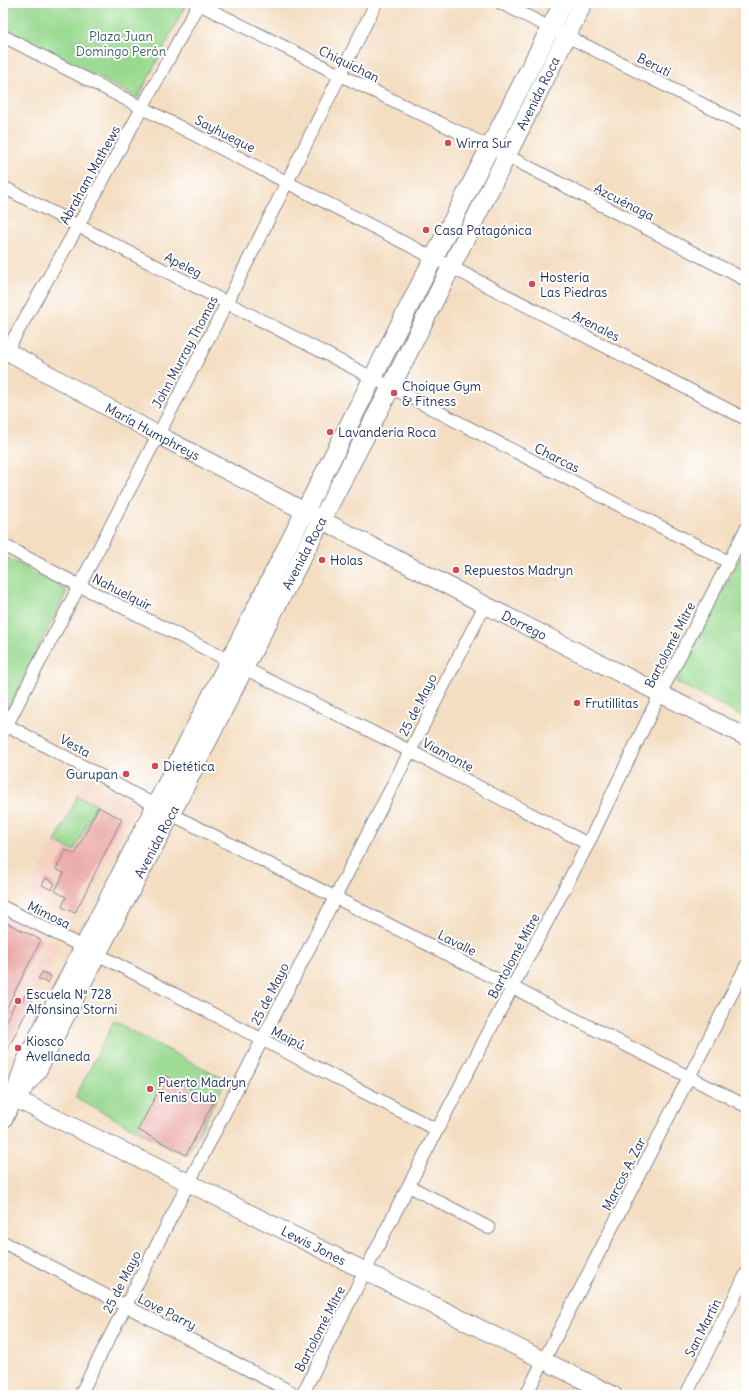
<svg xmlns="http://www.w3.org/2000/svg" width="749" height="1398" font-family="Delius,sans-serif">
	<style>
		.built { fill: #f5d2c2 }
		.green { fill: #98d98f; stroke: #5a8476 }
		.building { fill: #eaa9a6 }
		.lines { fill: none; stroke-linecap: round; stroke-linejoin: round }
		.street-casing { stroke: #888690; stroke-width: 14 }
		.secondary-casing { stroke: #888690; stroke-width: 19 }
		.primary-casing { stroke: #888690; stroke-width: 20 }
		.street { stroke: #fff; stroke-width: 12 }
		.secondary { stroke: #fff; stroke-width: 17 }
		.primary { stroke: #fff; stroke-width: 18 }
		.poi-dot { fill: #d1495b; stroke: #fff; stroke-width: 1.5 }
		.labels { text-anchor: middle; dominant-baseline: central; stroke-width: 4; stroke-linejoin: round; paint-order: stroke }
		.park-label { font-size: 13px; fill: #40626d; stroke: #fff }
		.street-label { font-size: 13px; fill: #1b2f5e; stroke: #fff }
		.poi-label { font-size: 13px; fill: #1b2f5e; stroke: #fff; text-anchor: start }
	</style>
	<rect width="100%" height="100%" fill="#fff"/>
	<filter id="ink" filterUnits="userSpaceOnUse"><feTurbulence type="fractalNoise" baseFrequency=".025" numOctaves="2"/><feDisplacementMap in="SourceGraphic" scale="8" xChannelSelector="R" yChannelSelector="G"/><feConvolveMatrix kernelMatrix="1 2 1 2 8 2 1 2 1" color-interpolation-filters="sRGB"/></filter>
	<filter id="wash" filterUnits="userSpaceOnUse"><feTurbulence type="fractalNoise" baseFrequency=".012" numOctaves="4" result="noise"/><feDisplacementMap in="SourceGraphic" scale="16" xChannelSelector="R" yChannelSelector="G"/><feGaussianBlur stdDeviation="0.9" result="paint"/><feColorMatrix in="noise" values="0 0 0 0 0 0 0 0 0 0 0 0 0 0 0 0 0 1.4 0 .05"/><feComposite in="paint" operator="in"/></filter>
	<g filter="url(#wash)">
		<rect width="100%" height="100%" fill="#f4dec2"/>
		<!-- built -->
		<g class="built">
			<polygon points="86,777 138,803 79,920 27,894"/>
			<polygon points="3,916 54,941 58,948 8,1053 3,1056"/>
		</g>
		<!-- green -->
		<g class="green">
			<polygon points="3,3 178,3 185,6 138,98 3,28"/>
			<polygon points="746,545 746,718 676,682"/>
			<polygon points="3,555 67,591 5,715 3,714"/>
			<polygon points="78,796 97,805 74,851 55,842"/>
			<polygon points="114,1022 226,1080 187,1156 75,1098"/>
		</g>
		<g id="blocks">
			<!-- building -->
			<g class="building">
				<polygon points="98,807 122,819 75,913 62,907 66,897 55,891 64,873 56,869 66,850 75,854"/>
				<polygon points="46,878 55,883 52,890 42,885"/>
				<polygon points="3,921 41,940 3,1015"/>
				<polygon points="42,972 51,976 48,983 38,979"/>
				<polygon points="26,993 34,996 7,1051 3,1049 3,1019 6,1021 17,999 22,1002"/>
				<polygon points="166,1076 214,1101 186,1155 138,1130"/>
			</g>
		</g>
	</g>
	<g filter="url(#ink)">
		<use href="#blocks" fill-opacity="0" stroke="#888690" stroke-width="1"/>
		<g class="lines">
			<!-- street casing -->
			<g class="street-casing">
				<g id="street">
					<polyline points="197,3 340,75 490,147 746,280"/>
					<polyline points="501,3 746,126"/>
					<polyline points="3,36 746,419"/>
					<polyline points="3,187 729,562"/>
					<polyline points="3,357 78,226 199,3"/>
					<polyline points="3,545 80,586 410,751 588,844"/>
					<polyline points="3,723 171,814 746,1106"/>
					<polyline points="3,732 227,303 376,3"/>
					<polyline points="3,907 97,954 437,1130"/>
					<polyline points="3,1092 14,1098"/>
					<polyline points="409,1186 489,1228"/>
					<polyline points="3,1242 297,1395"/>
					<polyline points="80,1395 485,605"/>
					<polyline points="302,1395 437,1130 588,844 660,694 746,529"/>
					<polyline points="526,1395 746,966"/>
					<polyline points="686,1395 746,1274"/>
				</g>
			</g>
			<!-- secondary casing -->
			<g class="secondary-casing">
				<g id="secondary">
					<path id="s1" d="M3,349L158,435L485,605L746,737"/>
					<path id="s2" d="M14,1098L189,1183L613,1395"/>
				</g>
			</g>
			<!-- primary casing -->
			<g class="primary-casing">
				<g id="primary">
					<path id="s3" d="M19,1093L37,1071L97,954L171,814L244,668L391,387L583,3"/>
					<polyline points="3,1119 14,1098 25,1063 563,3"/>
				</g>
			</g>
			<!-- street -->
			<use href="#street" class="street"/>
			<!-- secondary -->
			<use href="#secondary" class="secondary"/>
			<!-- primary -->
			<use href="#primary" class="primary"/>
		</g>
	</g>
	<!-- markers -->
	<g class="poi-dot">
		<circle cx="448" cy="143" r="4"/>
		<circle cx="426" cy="230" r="4"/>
		<circle cx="532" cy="284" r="4"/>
		<circle cx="394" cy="393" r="4"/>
		<circle cx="330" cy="432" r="4"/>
		<circle cx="322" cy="560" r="4"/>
		<circle cx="456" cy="570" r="4"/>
		<circle cx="577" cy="703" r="4"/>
		<circle cx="155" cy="766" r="4"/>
		<circle cx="126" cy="774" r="4"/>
		<circle cx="18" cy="1001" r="4"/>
		<circle cx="18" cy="1048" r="4"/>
		<circle cx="150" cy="1089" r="4"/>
	</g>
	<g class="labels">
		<!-- park labels -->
		<g class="park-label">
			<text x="121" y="36">Plaza Juan<tspan x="121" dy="15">Domingo Perón</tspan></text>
		</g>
		<!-- street labels -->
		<g class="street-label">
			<text transform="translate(349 64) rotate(26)">Chiquichan</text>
			<text transform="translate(654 65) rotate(27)">Beruti</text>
			<text stroke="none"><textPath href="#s3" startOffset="1127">Avenida Roca</textPath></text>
			<text transform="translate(225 134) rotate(27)">Sayhueque</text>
			<text transform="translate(90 175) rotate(-61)">Abraham Mathews</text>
			<text transform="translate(624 202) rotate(27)">Azcuénaga</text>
			<text transform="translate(183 265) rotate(27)">Apeleg</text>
			<text transform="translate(596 326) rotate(27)">Arenales</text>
			<text transform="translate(185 352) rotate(-62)">John Murray Thomas</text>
			<text stroke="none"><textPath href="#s1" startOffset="171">María Humphreys</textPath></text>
			<text transform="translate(557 458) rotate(27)">Charcas</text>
			<text stroke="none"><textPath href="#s3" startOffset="611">Avenida Roca</textPath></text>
			<text transform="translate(122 592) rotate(27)">Nahuelquir</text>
			<text stroke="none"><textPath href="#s1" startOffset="590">Dorrego</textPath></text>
			<text transform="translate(670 645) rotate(-63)">Bartolomé Mitre</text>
			<text transform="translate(418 705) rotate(-63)">25 de Mayo</text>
			<text transform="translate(75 746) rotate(29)">Vesta</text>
			<text transform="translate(448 755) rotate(28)">Viamonte</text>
			<text stroke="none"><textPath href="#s3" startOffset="287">Avenida Roca</textPath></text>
			<text transform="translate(49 915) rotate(26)">Mimosa</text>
			<text transform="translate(457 943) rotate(27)">Lavalle</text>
			<text transform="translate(514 956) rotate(-62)">Bartolomé Mitre</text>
			<text transform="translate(270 994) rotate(-63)">25 de Mayo</text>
			<text transform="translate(288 1038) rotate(27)">Maipú</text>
			<text transform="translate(624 1174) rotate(-63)">Marcos A. Zar</text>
			<text stroke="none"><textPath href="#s2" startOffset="334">Lewis Jones</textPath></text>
			<text transform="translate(122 1282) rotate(-63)">25 de Mayo</text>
			<text transform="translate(167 1312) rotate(27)">Love Parry</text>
			<text transform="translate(703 1328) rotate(-63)">San Martín</text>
			<text transform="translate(320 1329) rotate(-63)">Bartolomé Mitre</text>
		</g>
		<!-- poi labels -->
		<g class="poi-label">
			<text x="456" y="143">Wirra Sur</text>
			<text x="434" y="230">Casa Patagónica</text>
			<text x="540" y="277">Hostería<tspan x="540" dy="15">Las Piedras</tspan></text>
			<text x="402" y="386">Choique Gym<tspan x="402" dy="15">&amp; Fitness</tspan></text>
			<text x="338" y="432">Lavandería Roca</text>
			<text x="330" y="560">Holas</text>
			<text x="464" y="570">Repuestos Madryn</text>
			<text x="585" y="703">Frutillitas</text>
			<text x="163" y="766">Dietética</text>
			<text x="118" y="774" text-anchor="end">Gurupan</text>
			<text x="26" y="994">Escuela Nº 728<tspan x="26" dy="15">Alfonsina Storni</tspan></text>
			<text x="26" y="1041">Kiosco<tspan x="26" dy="15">Avellaneda</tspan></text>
			<text x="158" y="1082">Puerto Madryn<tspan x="158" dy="15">Tenis Club</tspan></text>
		</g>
	</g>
	<!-- margin -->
	<rect width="749" height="1398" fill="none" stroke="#fff" stroke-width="16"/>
</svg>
